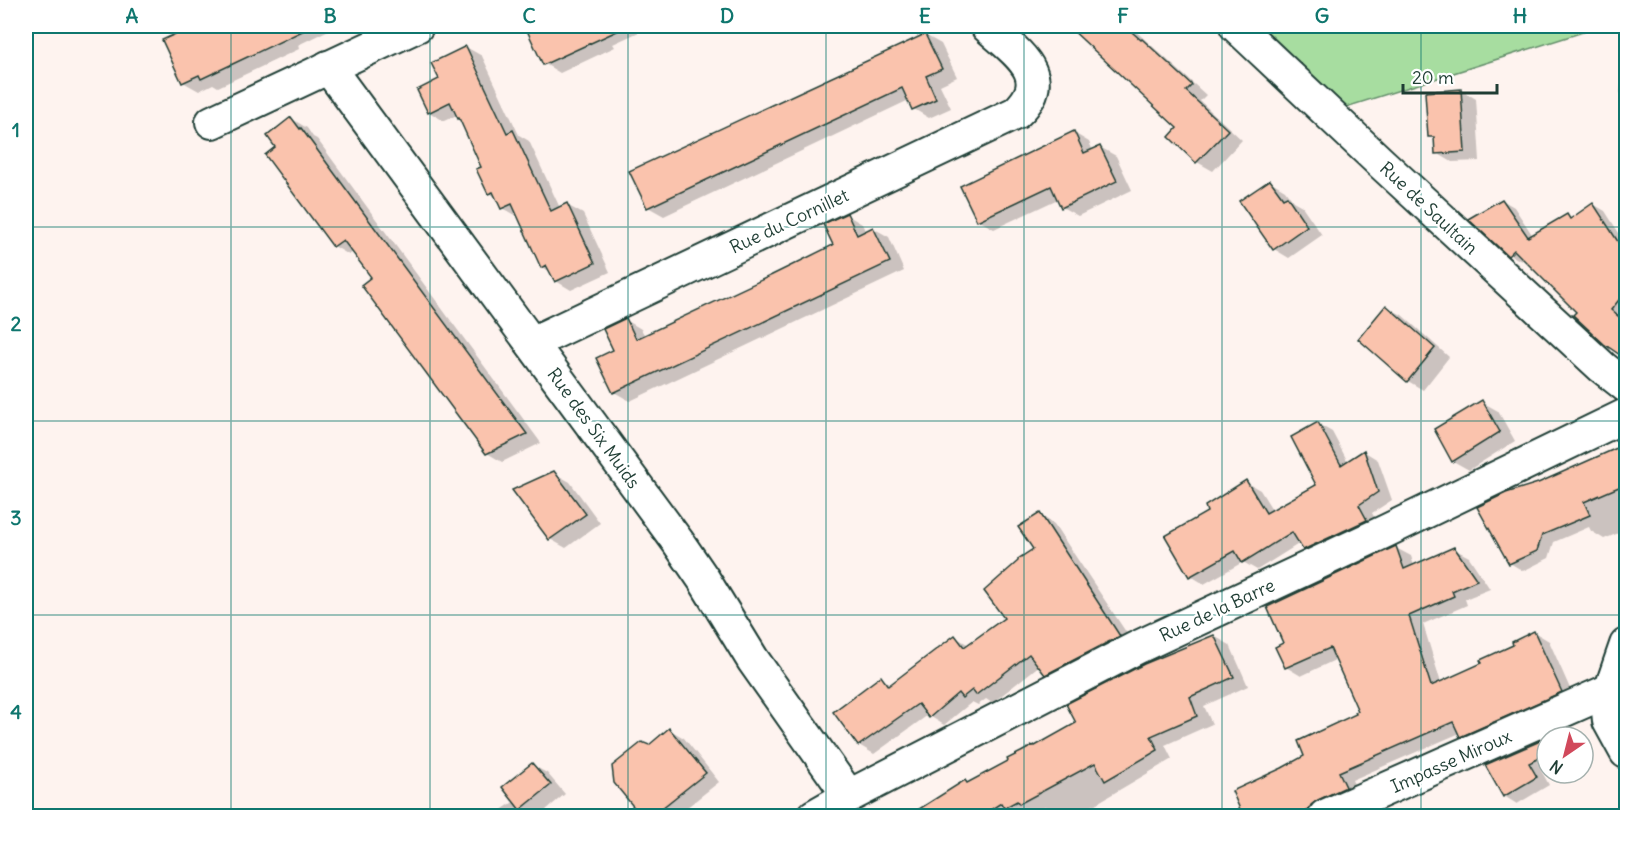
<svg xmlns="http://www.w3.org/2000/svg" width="1652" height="842" font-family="Delius,sans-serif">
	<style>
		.green { fill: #a7dda0; stroke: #638d6a; stroke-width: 1.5 }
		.shadow { fill: #0003 }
		.building { fill: #fac3ad; stroke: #1f3d34; stroke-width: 1.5 }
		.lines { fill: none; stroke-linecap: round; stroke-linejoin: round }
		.minor-casing { stroke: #1f3d34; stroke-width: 36 }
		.minor { stroke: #fff; stroke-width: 32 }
		.grid { fill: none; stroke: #0f766e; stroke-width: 1.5; stroke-opacity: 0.55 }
		.labels { text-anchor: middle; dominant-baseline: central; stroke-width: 4.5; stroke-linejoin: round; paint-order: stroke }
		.street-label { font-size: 18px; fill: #1f3d34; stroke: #fff }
		.neatline { fill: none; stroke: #0f766e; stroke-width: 2 }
		.grid-label { font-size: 20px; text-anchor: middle; font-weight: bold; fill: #0f766e }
	</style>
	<rect width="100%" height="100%" fill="#fef3ef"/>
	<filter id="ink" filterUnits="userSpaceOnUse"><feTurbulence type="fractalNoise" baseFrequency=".0167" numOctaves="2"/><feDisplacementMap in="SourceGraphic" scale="12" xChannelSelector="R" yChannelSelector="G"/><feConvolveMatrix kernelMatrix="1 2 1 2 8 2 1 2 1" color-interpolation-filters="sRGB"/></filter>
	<g filter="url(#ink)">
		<!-- green -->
		<polygon class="green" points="1252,26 1602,26 1340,109"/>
		<!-- shadow -->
		<g class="shadow">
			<polygon points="196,26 337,26 298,45 299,49 218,87 213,84 199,91 183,82 164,41"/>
			<polygon points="539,26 652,26 613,44 615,47 560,73 545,64 529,30"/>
			<polygon points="1071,26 1130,26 1206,95 1200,101 1242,140 1213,171 1197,162 1171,137 1179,128"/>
			<polygon points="1626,34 1626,97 1620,93"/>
			<polygon points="925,35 941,44 957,77 940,85 951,108 929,118 914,109 909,100 664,216 648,207"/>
			<polygon points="466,47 482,56 519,135 529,141 560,208 567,205 583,214 610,272 571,290 556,281 551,272 542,267 519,216 518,217 502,208 497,198 489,193 483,167 462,119 457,115 444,121 429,112 441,80"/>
			<polygon points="1461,90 1476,99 1480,161 1452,162 1437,153 1436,140 1430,136"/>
			<polygon points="292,119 307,128 313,137 317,139 541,443 502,462 487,453 373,277 354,251 349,255 334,246 278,147"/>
			<polygon points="1074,133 1089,142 1093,151 1100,147 1116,156 1132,190 1078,216 1062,207 1058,199 994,229 978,220"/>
			<polygon points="1270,181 1285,190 1293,201 1302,206 1322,235 1289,258 1274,249"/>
			<polygon points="1502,200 1514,207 1533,236 1567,216 1572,219 1593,204 1605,211 1626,244 1626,295 1619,300 1626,304 1626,311 1621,317 1626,322 1626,358 1605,343 1578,312 1524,258 1521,261 1509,254"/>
			<polygon points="847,215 862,224 866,232 873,228 889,237 904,271 630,401 614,392 615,351 626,320 641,329 645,336 835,246"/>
			<polygon points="1387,307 1402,315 1449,357 1423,390 1408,381"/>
			<polygon points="1482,402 1498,411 1515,441 1469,470 1453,461"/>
			<polygon points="1318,424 1332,432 1348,462 1365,452 1378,460 1392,500 1372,513 1380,528 1318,557 1304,549 1300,543 1257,570 1243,562 1204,584 1191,576 1209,512 1246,482 1260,490 1273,511 1318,486"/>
			<polygon points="1626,445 1626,530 1604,539 1591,531 1589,527 1554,542 1549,558 1523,571 1510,563 1479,508 1538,485"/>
			<polygon points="554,473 570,482 600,523 566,548 550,539 514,491"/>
			<polygon points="1040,515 1054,524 1134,644 1061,682 1046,674 1040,665 992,703 986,699 978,705 972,702 944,725 928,715 874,754 859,745 881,678 893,685 955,637 969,645 1006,619 1035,549"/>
			<polygon points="1396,548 1411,556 1414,566 1454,549 1469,557 1490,589 1465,599 1467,605 1423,624 1441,683 1484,664 1515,646 1534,632 1549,641 1575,700 1475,744 1461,736 1460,733 1352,780 1359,795 1324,816 1245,816 1234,792 1282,769 1306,756 1358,715 1360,711 1337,659 1301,676 1286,667 1285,644"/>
			<polygon points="1214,636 1230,645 1248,686 1204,706 1212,724 1165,745 1172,759 1075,816 1077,816 1051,816 1045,806 1035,812 1032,810 1019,816 911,816 965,781 968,783 1078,724"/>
			<polygon points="670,730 684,738 719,782 676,816 643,816 616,783 650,746"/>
			<polygon points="1547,739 1547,767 1541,770 1549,785 1517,804 1504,796 1487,766"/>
			<polygon points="532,765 547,773 565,794 546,810 551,816 492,816 515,801"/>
		</g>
		<!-- building -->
		<g class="building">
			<polygon points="193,26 313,26 201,79 199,75 182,83 162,40"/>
			<polygon points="525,26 628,26 543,65"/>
			<polygon points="1068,26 1125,26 1141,40 1142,39 1192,85 1186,91 1228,130 1196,163 1169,137 1177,128"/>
			<polygon points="925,34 942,69 926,76 936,99 912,110 902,88 647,208 629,171"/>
			<polygon points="466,46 507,133 513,130 551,211 567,203 595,263 555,282 546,265 541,268 512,204 501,209 493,192 488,194 476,169 481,167 459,118 458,119 450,102 428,113 417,90 439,79 431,63"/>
			<polygon points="1461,89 1465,152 1435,154 1434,137 1428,137 1425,92"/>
			<polygon points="291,117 300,129 301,128 527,434 486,454 361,285 371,277 343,240 333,247 265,155 275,147 267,136"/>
			<polygon points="1074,131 1084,153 1100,146 1117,181 1061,208 1051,186 977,221 960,186"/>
			<polygon points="1270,180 1283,198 1287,196 1307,226 1273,250 1239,201"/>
			<polygon points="1502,199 1528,237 1567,214 1570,219 1593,203 1626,254 1626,291 1611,310 1626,323 1626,359 1604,344 1573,315 1576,312 1514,250 1508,256 1468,219"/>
			<polygon points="847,213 857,235 873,227 890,262 613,393 596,358 613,350 603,329 626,318 636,339 772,275 833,245 823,224"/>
			<polygon points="1386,305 1435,348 1407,382 1358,339"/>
			<polygon points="1482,400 1500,432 1452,462 1434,429"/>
			<polygon points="1318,422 1341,465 1364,450 1378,492 1359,505 1367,520 1303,550 1292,532 1242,563 1235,551 1189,577 1165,536 1207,512 1205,506 1246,480 1266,513 1316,485 1291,437"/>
			<polygon points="1626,444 1626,484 1584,502 1590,515 1542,535 1537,551 1509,564 1477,507 1506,493 1538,483"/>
			<polygon points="554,471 586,514 549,540 512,490"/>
			<polygon points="1040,513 1120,636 1045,675 1029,654 976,695 972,690 962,698 958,693 929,718 918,704 858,746 833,712 881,676 888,686 955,635 964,647 1004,618 984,591 1018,561 1018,559 1033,549 1018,527"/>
			<polygon points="1396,546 1404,569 1454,547 1477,580 1452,591 1454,596 1409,616 1431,686 1482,663 1480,660 1513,645 1512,642 1534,631 1562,692 1460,737 1453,722 1339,772 1346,787 1318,800 1311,805 1309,810 1294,816 1243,816 1232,791 1282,768 1304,756 1298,741 1356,714 1355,712 1358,711 1330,648 1285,668 1275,647 1283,643 1267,607"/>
			<polygon points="1214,635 1234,677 1190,697 1197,716 1151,736 1158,750 1105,781 1095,763 1019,804 1017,801 1004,808 1001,803 981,816 908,816 965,780 967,783 1008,761 1007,759 1021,752 1034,745 1035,746 1076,723 1066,704 1144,664"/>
			<polygon points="669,728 706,773 652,816 641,816 614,783 612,766 642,742 649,745"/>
			<polygon points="1547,738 1547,754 1529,763 1537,777 1503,797 1485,765"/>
			<polygon points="532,763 551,785 520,810 502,787"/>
		</g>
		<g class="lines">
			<!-- minor casing -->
			<g class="minor-casing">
				<g id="minor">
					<polyline points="1236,26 1379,161 1602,367 1626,386"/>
					<polyline points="328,67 678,542 704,580 753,660 849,796"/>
					<polyline points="212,122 417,26"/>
					<path d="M532,343L1016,113C1056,76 1015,52 987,26"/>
					<polyline points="1626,645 1607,700 1609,721 1626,752"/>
					<polyline points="814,816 849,796 1136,648 1386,531 1626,415"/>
					<polyline points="1325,816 1610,690"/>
				</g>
			</g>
			<!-- minor -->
			<use href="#minor" class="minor"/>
		</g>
	</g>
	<!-- grid -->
	<path class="grid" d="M231,26V816M430,26V816M628,26V816M826,26V816M1024,26V816M1222,26V816M1421,26V816M26,227H1626M26,421H1626M26,615H1626"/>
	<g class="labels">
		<!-- street labels -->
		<g class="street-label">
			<text transform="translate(1429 208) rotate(43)">Rue de Saultain</text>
			<text transform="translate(789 221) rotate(-25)">Rue du Cornillet</text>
			<text transform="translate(594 428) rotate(54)">Rue des Six Muids</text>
			<text transform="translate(1217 610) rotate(-25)">Rue de la Barre</text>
			<text transform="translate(1451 761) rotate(-24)">Impasse Miroux</text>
		</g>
	</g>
	<!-- margin -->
	<rect width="1652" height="842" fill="none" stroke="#fff" stroke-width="66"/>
	<!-- north arrow -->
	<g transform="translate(1565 755) rotate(215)"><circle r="28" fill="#ffffff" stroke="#a5b1ae" stroke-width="1.5"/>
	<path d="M0-4.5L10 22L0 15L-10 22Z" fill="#d1495b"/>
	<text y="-9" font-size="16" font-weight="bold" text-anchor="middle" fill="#1f3d34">N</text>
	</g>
	<!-- scale -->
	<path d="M1403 84v9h94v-9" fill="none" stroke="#1f3d34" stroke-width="3"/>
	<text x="1412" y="84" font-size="18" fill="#1f3d34" stroke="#ffffff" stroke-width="4.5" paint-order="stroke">20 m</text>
	<rect x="33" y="33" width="1586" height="776" class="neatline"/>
	<g class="grid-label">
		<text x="132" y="23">A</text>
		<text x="330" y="23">B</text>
		<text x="529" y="23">C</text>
		<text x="727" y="23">D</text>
		<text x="925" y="23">E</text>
		<text x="1123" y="23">F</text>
		<text x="1322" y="23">G</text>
		<text x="1520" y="23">H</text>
		<text x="16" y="137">1</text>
		<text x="16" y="331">2</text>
		<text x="16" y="525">3</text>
		<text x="16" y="719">4</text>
	</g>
</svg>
